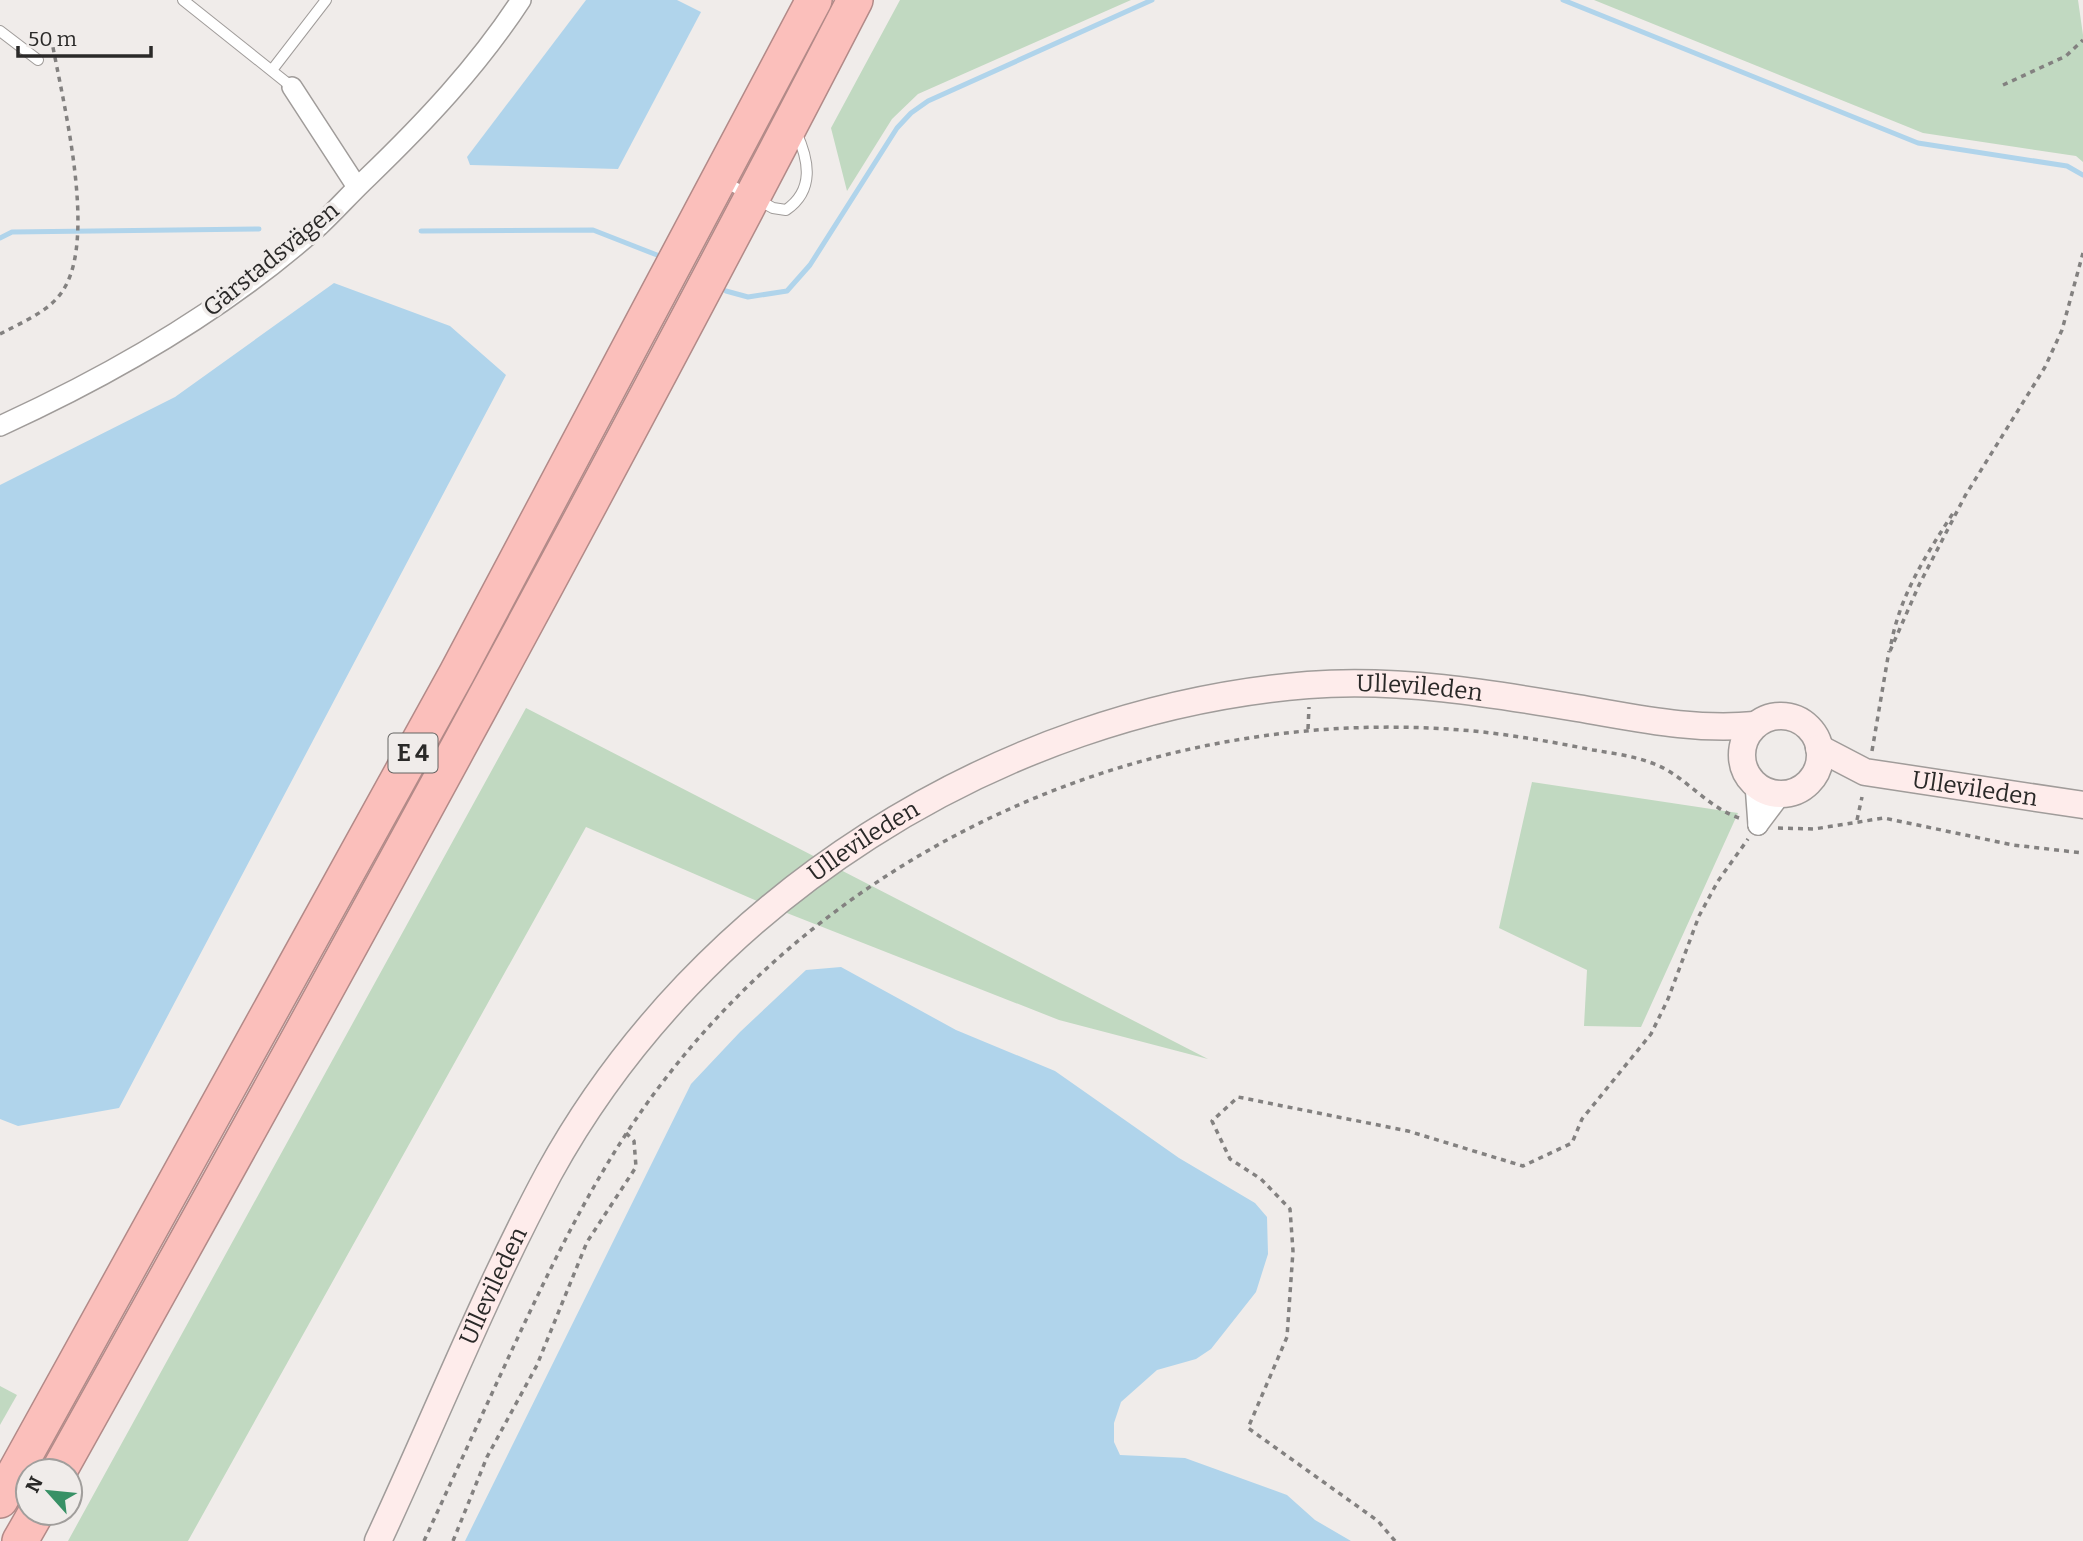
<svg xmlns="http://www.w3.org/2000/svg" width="2083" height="1541" font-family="Bitter,serif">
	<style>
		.green { fill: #c1d9c1 }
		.water { fill: #b0d4eb }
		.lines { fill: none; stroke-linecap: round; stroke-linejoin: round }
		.stream { stroke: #b0d4eb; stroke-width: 5 }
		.service-casing { stroke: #a09c9a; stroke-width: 12 }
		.minor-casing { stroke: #a09c9a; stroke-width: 22 }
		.secondary-casing { stroke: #a09c9a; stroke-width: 29 }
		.motorway-casing { stroke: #b28a88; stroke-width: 38 }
		.path { stroke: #838180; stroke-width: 3.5; stroke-dasharray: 5 5; stroke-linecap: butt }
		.service { stroke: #fff; stroke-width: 10 }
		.minor { stroke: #fff; stroke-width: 19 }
		.secondary { stroke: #feeceb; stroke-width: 26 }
		.motorway { stroke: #fbbfbb; stroke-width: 35 }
		.labels { text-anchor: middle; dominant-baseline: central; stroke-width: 7; stroke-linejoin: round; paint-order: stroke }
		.shield { fill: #f0ecea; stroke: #656462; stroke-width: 2 }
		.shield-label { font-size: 23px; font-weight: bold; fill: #2a2928 }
		.street-label { font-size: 24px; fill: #2a2928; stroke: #f0ecea }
	</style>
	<rect width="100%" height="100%" fill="#f0ecea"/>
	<!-- green -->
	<g class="green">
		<polygon points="900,0 1131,0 918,94 892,119 847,191 831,128"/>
		<polygon points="1594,0 2078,0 2083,35 2083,162 2076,156 1923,133"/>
		<polygon points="526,708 1208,1059 1059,1020 764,904 586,827 188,1541 68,1541"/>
		<polygon points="1532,782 1738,813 1641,1027 1584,1026 1587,970 1499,928"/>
		<polygon points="0,1386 17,1395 0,1425"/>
	</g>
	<!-- water -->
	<g class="water">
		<polygon points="586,0 677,0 701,12 618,169 470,165 467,157"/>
		<polygon points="334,283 450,326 506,375 119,1108 18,1126 0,1119 0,485 175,397"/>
		<polygon points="841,967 956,1030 1055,1071 1179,1158 1255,1203 1267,1217 1268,1254 1256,1292 1211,1349 1196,1359 1157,1370 1121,1402 1114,1423 1114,1442 1120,1455 1185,1458 1287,1495 1315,1520 1351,1541 465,1541 691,1084 740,1032 806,970"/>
	</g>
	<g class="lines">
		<!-- stream -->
		<g class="stream">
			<polyline points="1563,0 1918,143 2067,166 2083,175"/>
			<polyline points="421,231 593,230 657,255"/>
			<polyline points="0,238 12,232 259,229"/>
			<polyline points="726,291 748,297 787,291 810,265 897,128 911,113 928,101 1152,0"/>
		</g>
		<!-- service casing -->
		<g class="service-casing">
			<g id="service">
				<polyline points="183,0 292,87"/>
				<polyline points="0,31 38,60"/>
				<polyline points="272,70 326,0"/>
				<path d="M725,182L773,208L786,210C815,190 809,160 796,132"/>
			</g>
		</g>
		<!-- minor casing -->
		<g class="minor-casing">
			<g id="minor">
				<polyline points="292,87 357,187"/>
				<path d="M0,426C114,374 225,310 319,226C336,210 351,193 368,177C424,123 478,66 521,0"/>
				<polyline points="1755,784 1758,825"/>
				<polyline points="1758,825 1782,793"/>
			</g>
		</g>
		<!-- secondary casing -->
		<g class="secondary-casing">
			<g id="secondary">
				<circle cx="1781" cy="755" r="39"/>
				<path id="s1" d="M1819,748L1865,772L2083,805"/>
				<path id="s2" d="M378,1541C435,1419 485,1292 549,1173C699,900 998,710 1308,685C1397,678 1489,693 1577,708C1637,718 1694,731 1755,725"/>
			</g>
		</g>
		<!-- motorway casing -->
		<g class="motorway-casing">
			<g id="motorway">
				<path d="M59,1471C331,984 599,495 855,0"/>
				<polyline points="0,1500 457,673 814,0"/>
				<polyline points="20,1541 36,1513"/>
			</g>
		</g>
		<!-- path -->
		<g class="path">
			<polyline points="2003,85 2066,56 2083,40"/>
			<path d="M0,334C22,322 52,311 65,287C96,233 63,102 52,42"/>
			<path d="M1891,644C1901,592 1927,554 1955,510"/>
			<polyline points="1890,651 1919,585 1965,496 2045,367 2062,330 2083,253"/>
			<polyline points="1308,729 1309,707"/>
			<polyline points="1872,751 1889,651"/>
			<polyline points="1857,820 1862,797"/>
			<polyline points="1778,828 1814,829 1884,818 2013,845 2083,853"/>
			<path d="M424,1541C453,1478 482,1415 511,1352C554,1260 597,1169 659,1087C847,837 1162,702 1473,731C1513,735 1553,742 1593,750C1612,753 1633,756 1652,763C1685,775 1705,806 1739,818"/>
			<polyline points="453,1541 487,1457 537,1365 587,1242 636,1167 634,1141 626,1133"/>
			<polyline points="1395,1541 1378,1521 1248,1428 1287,1337 1293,1251 1290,1209 1261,1179 1230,1159 1212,1121 1238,1097 1408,1131 1523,1166 1572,1143 1582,1119 1651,1034 1668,999 1699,916 1718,881 1748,839"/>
		</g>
		<!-- service -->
		<use href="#service" class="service"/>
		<!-- minor -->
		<use href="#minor" class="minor"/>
		<!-- secondary -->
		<use href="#secondary" class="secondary"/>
		<!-- motorway -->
		<use href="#motorway" class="motorway"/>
	</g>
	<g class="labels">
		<!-- shield labels -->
		<rect class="shield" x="388.5" y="733.5" width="49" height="39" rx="5"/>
		<g class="shield-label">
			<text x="413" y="753">E 4</text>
		</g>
		<!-- street labels -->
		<g class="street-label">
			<text transform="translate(271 259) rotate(-39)">Gärstadsvägen</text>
			<text stroke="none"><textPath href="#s2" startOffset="1456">Ullevileden</textPath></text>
			<text stroke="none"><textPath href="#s1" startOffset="163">Ullevileden</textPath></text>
			<text stroke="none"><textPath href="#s2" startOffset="868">Ullevileden</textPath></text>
			<text stroke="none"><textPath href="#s2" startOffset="280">Ullevileden</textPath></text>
		</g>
	</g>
	<!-- north arrow -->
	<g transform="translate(49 1492) rotate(297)"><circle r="33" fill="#f0ecea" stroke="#a19e9c" stroke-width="2"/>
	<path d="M0-5L12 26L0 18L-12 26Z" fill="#389166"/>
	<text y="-10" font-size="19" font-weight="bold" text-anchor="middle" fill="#2a2928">N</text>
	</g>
	<!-- scale -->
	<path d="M18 46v10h133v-10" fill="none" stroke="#2a2928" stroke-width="3.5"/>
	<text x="28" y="46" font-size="21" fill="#2a2928" stroke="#f0ecea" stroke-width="5" paint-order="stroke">50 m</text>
</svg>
